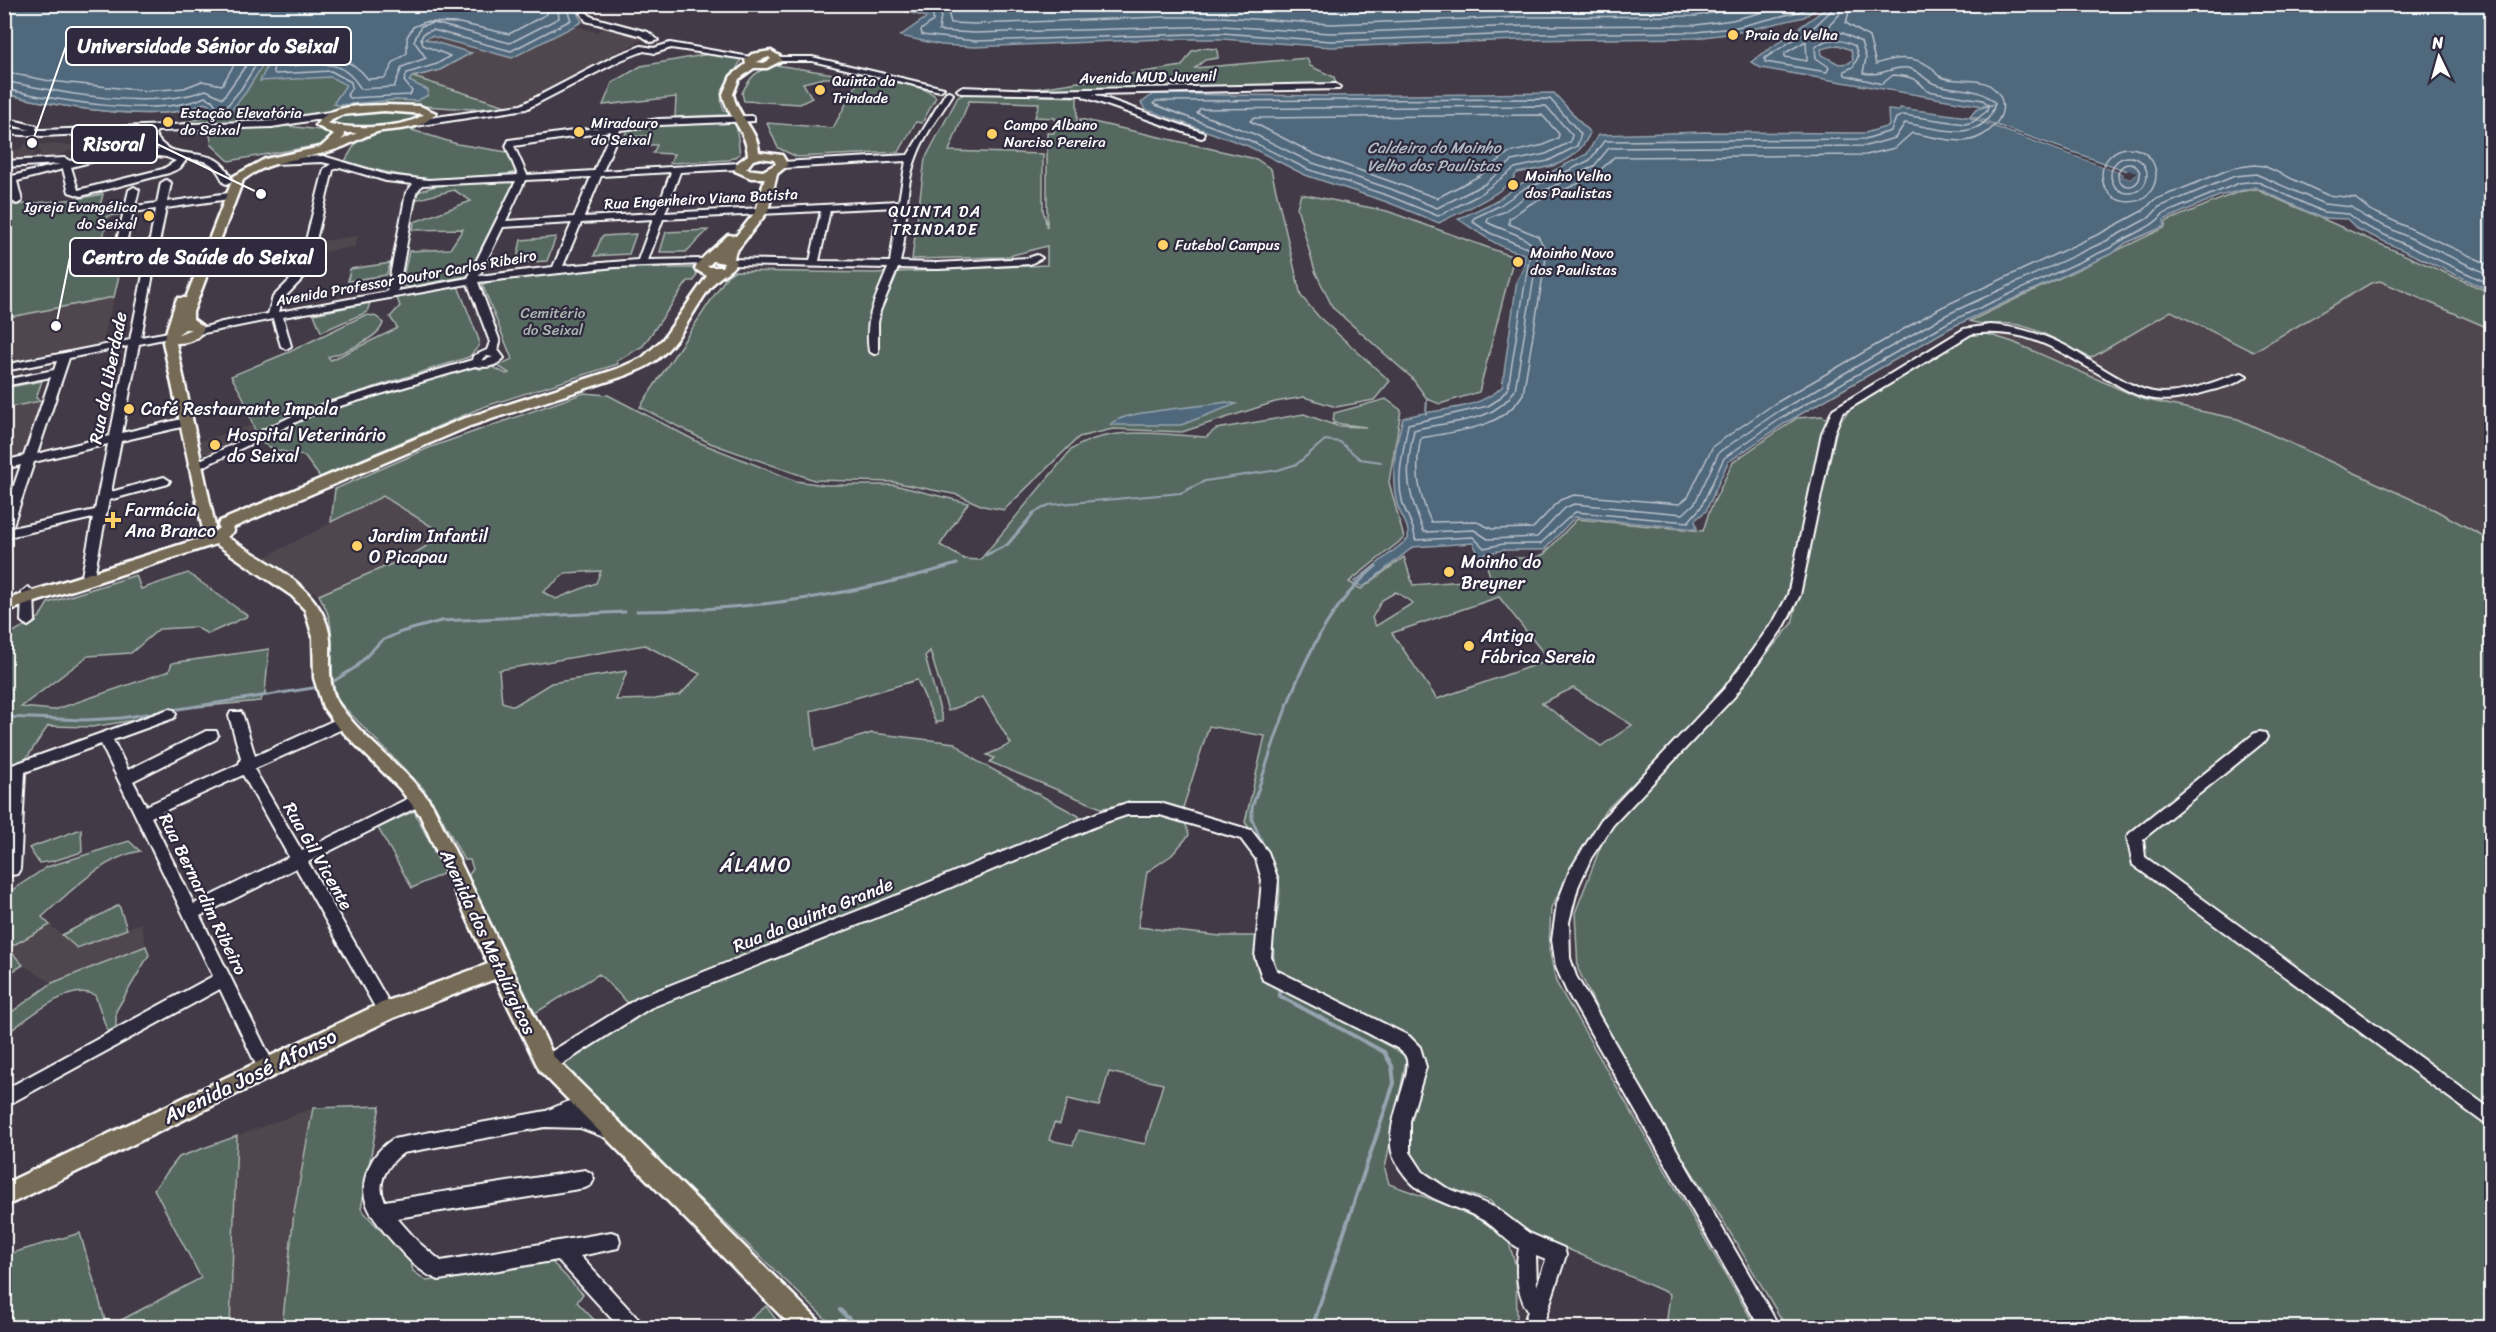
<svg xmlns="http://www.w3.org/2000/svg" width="2496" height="1332" font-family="Sriracha,sans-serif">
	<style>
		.built { fill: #4f464d }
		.green { fill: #576961; stroke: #abb4b0; stroke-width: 1.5; fill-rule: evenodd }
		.water { fill: #50677c; stroke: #96a4b0; stroke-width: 1.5; fill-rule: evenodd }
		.pier { fill: #423a46 }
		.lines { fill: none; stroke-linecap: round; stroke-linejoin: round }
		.shore { stroke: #b9c2cb; stroke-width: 1.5 }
		.stream-far2 { stroke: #96a4b0; stroke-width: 2 }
		.stream-far1 { stroke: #96a4b0; stroke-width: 3 }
		.stream { stroke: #96a4b0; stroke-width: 4 }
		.minor-casing { stroke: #fff; stroke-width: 4 }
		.major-casing { stroke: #fff; stroke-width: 5 }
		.minor { fill: #2f2a3d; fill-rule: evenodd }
		.major { fill: #756a55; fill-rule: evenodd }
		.poi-dot { fill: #ffd166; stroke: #2f2a3d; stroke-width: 2 }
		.labels { text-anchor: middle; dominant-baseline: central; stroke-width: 4.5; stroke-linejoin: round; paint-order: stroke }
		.far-poi-label { font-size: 15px; fill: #fff; stroke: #2f2a3d; text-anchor: start }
		.far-street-label { font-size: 15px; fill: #fff; stroke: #2f2a3d }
		.far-park-label { font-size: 15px; fill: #abb4b0; stroke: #2f2a3d }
		.far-water-label { font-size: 16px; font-style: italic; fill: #b0bbc4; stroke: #2f2a3d }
		.far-neighbourhood-label { font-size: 16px; letter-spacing: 1.5px; fill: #fff; stroke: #2f2a3d }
		.street-label { font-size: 18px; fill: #fff; stroke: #2f2a3d }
		.poi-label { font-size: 18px; fill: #fff; stroke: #2f2a3d; text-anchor: start }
		.neighbourhood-label { font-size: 20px; letter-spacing: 1.5px; fill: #fff; stroke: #2f2a3d }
		.near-street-label { font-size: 21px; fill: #fff; stroke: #2f2a3d }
		.leader { fill: none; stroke: #fff; stroke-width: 2 }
		.callout-dot { fill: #fff; stroke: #2f2a3d; stroke-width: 2 }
		.callout { fill: #2f2a3d; stroke: #fff; stroke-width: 2 }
		.callout-label { font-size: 20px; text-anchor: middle; font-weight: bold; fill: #fff }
	</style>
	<rect width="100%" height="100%" fill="#423a46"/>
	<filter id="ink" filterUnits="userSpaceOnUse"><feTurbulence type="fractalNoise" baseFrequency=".0167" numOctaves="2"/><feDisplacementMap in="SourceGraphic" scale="12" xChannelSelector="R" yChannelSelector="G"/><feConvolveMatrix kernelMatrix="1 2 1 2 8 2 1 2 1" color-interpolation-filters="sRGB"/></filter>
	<g filter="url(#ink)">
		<!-- built -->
		<g class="built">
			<polygon points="575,26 597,32 605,27 643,39 525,103 509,107 412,77 440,70 471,53 425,39 432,36 512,58"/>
			<polygon points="43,137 37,144 71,145 105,140 98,147 79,148 49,159 38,156 41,151 38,150 29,160 5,162 5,150 20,149 31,138"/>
			<polygon points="358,236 355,247 315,253 321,241"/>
			<polygon points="2380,281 2491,329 2491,540 2435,510 2238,419 2142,399 2013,342 1981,332 1977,325 2013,324 2033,330 2091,358 2171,311 2253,352 2371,283"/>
			<polygon points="114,297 103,343 5,363 5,318"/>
			<polygon points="41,401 22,455 5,461 5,408"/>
			<polygon points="253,425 256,434 211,456 207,453 201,454 199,441"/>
			<polygon points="383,496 445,535 410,556 319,595 261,559"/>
			<polygon points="141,923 146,946 52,983 23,965 8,948 50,925 78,948"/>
			<polygon points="313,1108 294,1212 282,1327 230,1328 237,1136"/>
		</g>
		<!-- green -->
		<g class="green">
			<path d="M131,39L471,53L440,70L413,77L509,107L471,109L389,104L348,108L290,119L178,124L220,114L206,116L209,105L204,103C165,126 50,105 5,94Z"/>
			<polygon points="1203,48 1217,49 1218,58 1205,60 1195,68 1307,58 1310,66 1334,77 1336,84 1020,91 1182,66 1192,51"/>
			<path d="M709,54L741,58C738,76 713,86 724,110L729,112L728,115L675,117L676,97L603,105L612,83L641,66Z"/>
			<path d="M776,65L853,77L856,75C875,79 925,84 936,97L922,123L916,122L899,152L797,157L778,148L767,123L833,128L860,78H824L803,83L812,98L800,104L744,101L742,93C751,75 757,70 776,65Z"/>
			<path d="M966,93L1077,97V125H1080V119L1256,159L1271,169L1301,296L1319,317L1390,381L1374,400L1336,407L1304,397L1275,402L1182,432L1113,429L1079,437L1004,510L983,506L958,495L893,482L814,480L710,443L640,407L727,276L734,271L874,273L1047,265V246L1005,257L912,259L925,159L958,97ZM969,101L1039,103L1035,117L1055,118L1054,133H1047V227L1043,210V154L949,151Z"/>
			<path d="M370,110L421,111L425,115C405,132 352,128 327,124L337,115Z"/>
			<polygon points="690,123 736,123 740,154 729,160 670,163 674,154 653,153 657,145 646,145 648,136 624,137 628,129"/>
			<path d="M424,124L412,130L457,144L507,152L516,171C507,177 494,176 484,177C432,183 392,176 345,161L358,139L375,132Z"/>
			<polygon points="288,126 328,131 334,136 320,145 229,161 212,145 210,135 189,131"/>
			<polygon points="509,180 514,183 467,276 410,287 401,286 409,251 450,249 463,229 413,230 414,222 471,201 454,190 415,200 418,192 435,186"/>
			<path d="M2255,189L2491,293V329L2380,281L2371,283L2253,352L2171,311L2091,358C2067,347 2039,327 2012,324C1998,322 1984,327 1970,321L2164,228L2167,221L2238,192Z"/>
			<polygon points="103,194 100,206 110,205 109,211 125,209 124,214 108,216 97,264 123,259 114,297 5,318 5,206 77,199"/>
			<polygon points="1301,194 1387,211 1514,257 1479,392 1440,404 1427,399 1412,378 1333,308 1315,271 1297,207"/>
			<polygon points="708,230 686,252 660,252 666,232"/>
			<polygon points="636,234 629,254 594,256 602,236"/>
			<polygon points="556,237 547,261 516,263 521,240"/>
			<polygon points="391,263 386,275 348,281 350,269"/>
			<polygon points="622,268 693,268 697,274 694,281 688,281 643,346 617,361 618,364 483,407 320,477 304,456 276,450 256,440 298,418 469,366 480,369 493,367 506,374 509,373 498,366 512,359 482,284 533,275"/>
			<path d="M458,286L479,340V346L469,357L321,404L256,434L243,397L231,376L289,352L363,316C371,314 378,316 383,323C380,338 342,353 328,357L331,360L396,329L397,327L390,317L400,306L397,298Z"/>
			<polygon points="370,303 367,312 321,332 314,314"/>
			<polygon points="1981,332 2013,342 2142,399 2238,419 2435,510 2491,540 2491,1327 1786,1327 1722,1219 1625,1068 1578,969 1575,913 1605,835 1697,736 1792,624 1838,424 1854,404 1966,336"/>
			<polygon points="42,381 36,398 41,401 5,408 5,388"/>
			<path d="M584,393L608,395L698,442L796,481L824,485H894L968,503L940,545L964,559L980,560L1071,450C1109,424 1163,435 1206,437L1216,429L1304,414L1337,426L1366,427L1333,423L1334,413L1386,399L1401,410L1389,482L1404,538L1349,582L1361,589L1404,557L1413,585L1463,581L1493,586L1486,563L1508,558H1534L1544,554L1577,519L1703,531L1709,512L1733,462L1797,418L1822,416L1828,419L1788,592L1767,634L1728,684L1669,748L1605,811L1551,908L1549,948L1556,982L1756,1327H1666L1670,1294L1511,1224L1490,1201L1433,1183L1424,1177L1410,1155L1408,1130L1423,1065V1053L1411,1036L1288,980L1271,966C1269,942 1283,900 1279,883C1273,861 1257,840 1245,822L1265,736L1209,726L1183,808L1144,804L1101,808L990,762L994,758L987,755L1011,744L983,697L948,711L930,651L925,656L943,721L936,723L917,680L811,711L815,750L872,733L955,743L975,760L1079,816L1080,824L631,1006L599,974L532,1015L468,876L473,869L470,860H464L436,807L423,788L339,702C327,675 335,650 330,622C329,613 323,603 319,595L410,556L445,535L383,496L331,522L335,489L431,447ZM601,571L596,583L556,599L543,592L566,573ZM1396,592L1413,603L1376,626L1372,618L1382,600ZM1499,597L1549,660L1437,699L1392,633ZM645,645L700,674L680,695L655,699L616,700L627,671L551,683L514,706L502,702L499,670ZM1573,688L1632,725L1601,746L1542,703Z"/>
			<polygon points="188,573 248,616 208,634 195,627 159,629 131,653 88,656 21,707 54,710 169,671 172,663 269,649 265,693 260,701 175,709 140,719 92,727 48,726 26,759 5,767 4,637 39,618 48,603 136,575 141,589"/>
			<polygon points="414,811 445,873 412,888 378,828"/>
			<path d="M1155,812L1185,822L1189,835L1172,855L1147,872L1138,927L1221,936H1258L1260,975L1407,1056L1385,1169L1389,1184L1494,1222L1508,1239L1516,1267L1517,1317L1514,1328L834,1327L566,1071L565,1063L647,1008L1132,813ZM1109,1072L1163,1084L1145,1144L1078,1130L1073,1145L1049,1140L1054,1123L1060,1124L1068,1099L1099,1106Z"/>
			<polygon points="81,829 82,852 53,861 39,863 29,848"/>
			<path d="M129,841L140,851C102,858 70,892 42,917L50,925L8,948L23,965L5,976V895L47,867Z"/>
			<polygon points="119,905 127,929 77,948 62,935"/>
			<path d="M146,946L149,955L116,1011V1028L108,1033L95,995C68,982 26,1020 5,1035V1017L52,983Z"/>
			<polygon points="380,1106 361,1209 411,1263 413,1271 427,1281 551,1261 583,1294 577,1302 601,1327 282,1328 294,1212 313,1108"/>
			<polygon points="237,1136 230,1327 108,1327 201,1278 154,1189 179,1157"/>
			<polygon points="80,1233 107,1327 5,1327 5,1255"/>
			<polygon points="766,1306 780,1325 777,1327 741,1327"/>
		</g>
		<!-- water -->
		<g class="water">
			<path d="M566,4L575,9L582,22L512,58L431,36L425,39L471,53L440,70L412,77L409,81L428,90V95L417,101L395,100L338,105L333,104L346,85L331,77L260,81L276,48L272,50L246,92L230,112L206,116L209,105L204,103C164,126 50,105 5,94V5Z"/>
			<polygon points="881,5 1823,5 1804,17 1735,33 1696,38 1522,40 1332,47 1222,39 1163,39 975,47 941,45 900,36 927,17"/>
			<path d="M1831,5H2491V291L2357,229L2347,219L2321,218L2255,187L2219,196L2164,220L2165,226L2126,243L2113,253L1952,327L1787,422L1728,462L1706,511L1695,520L1697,529L1575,517L1544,550H1504L1479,555L1473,543L1413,547L1363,587L1354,582L1408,539C1410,525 1401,518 1397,504C1390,476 1395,445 1403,418C1437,407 1473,413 1502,387L1517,280L1523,270L1525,254C1501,250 1479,233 1458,219L1496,201L1522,183L1545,175L1587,154L1598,135L1705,132L1865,133L1889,126L1888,110L1899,111L1900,108L1968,117L2124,174L2122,176L2130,179L2136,174L1970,116L1977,109L1996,104L1982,106L1761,68L1751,62ZM1838,45L1851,50L1853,59L1849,63L1839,64L1822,55L1821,49Z"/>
			<path d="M1554,93L1590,133C1575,166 1550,167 1517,173C1506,194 1461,211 1439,223L1387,202L1305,175L1248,146L1145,109L1141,103L1154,94L1334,96Z"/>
			<path d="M1226,402L1236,404L1181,425H1110C1121,410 1204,407 1226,402Z"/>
		</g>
		<!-- pier -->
		<polygon class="pier" points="1965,115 2126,172 2128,170 2137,173 2130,179 2122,176 2124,174"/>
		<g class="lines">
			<!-- shore -->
			<g class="shore">
				<polyline points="906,4 933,14 933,21 921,30 922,35 975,41 1222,33 1331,41 1522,34 1696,32 1733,28 1802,11 1814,4"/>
				<polyline points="934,4 941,15 939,31 975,33 1222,26 1331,33 1522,26 1696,25 1732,20 1796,4"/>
				<polyline points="946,4 951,23 975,24 1163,17 1223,17 1331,24 1522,17 1696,16 1757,4"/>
				<path d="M1834,4L1831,11L1815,26L1765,58V62L1827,72L1829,67L1816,58L1815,48C1827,36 1841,39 1855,46L1858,57L1853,67L1844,71L1845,75L1882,84L1893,75C1908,76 1918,78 1927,91L1983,100L1988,105L1987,111L1973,122L1965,124L1903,115L1896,118L1891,131L1865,139L1604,141L1590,160L1547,181L1525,188L1499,206L1474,218L1473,222L1490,233L1527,248L1530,253L1508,388L1499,399L1488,406L1408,424C1404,449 1396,475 1402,500C1405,515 1415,524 1415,540L1473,537L1484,548L1503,544H1540L1575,512L1688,522L1701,507L1724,458L1783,417L1949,322L2110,248C2126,235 2151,230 2163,214L2239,183L2256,181L2323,212L2349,214L2361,224L2492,285"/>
				<path d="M1842,4L1839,15L1825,30L1843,33L1861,42L1866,58L1863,73C1885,77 1889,66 1908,68C1920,70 1925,81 1935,84C1958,92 1977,85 1995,103C1985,146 1937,128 1905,123L1895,138L1866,146L1609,148L1594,166L1550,188L1528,195L1503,212L1488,218L1487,222C1504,232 1529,234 1538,253L1515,390C1493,425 1450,420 1414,430C1404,474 1407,491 1424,532L1474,530L1488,539L1537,537L1565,508L1574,504L1683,514L1695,503L1719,452L1779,411L1946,315L2106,241L2150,217L2159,207L2235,176L2256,174L2324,204L2352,207L2365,217L2492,276"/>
				<path d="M1851,4L1846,23L1869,37L1876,64C1893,58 1913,55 1929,66C1933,68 1935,73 1939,76C1953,84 1979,76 1992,87C2019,108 1989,141 1962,141C1946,141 1928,136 1912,133L1895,148L1866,155L1614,157C1587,186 1566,187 1532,203C1524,207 1517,214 1509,219V224L1538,236L1547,252L1523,394C1501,430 1459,430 1421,438C1414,469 1418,493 1431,522L1475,521L1492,529L1533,528L1560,500L1574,495L1679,504L1688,497L1713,446L1774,404L1942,307L2101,233L2144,210L2154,200L2233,168L2254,165L2264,166L2327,195L2355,198L2370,210L2492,266"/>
				<polygon points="1806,41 1807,61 1785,57 1785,53"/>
				<path d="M4,72L50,81L148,91L184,88L202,81L222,85C234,67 255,17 283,29C295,35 297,45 300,56C327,56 350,55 368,79L385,78L394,62L407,53V37L413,27L425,22L459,23L509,34L547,14L548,4"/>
				<path d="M4,81C62,93 150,111 206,90L223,98L260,45L273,36L282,38L288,45L287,66C320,65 341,56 361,89L394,87L402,67L426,58L414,41L421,26L434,23L510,43L559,18L557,4"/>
				<path d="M4,89C57,100 156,119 205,97L212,100L217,107H226L241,89L267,47L274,43L281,50L273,70L275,74L331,71L351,82L352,87L347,95L350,98L410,95L412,91L404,81L407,73L437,64L450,56L423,45L421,38L424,33L433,30L511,51L571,20L565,4"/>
				<polygon points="1550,99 1581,134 1577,146 1548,161 1515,168 1479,195 1438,216 1389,196 1307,169 1251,141 1153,104 1156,101"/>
				<polygon points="1546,106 1572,135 1570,142 1546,154 1512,161 1485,184 1437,208 1391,189 1310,162 1254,134 1197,113 1200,109"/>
				<polygon points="1542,115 1559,134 1558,138 1544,145 1508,153 1481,175 1437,198 1314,154 1250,121 1253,118"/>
				<circle cx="2129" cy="175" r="27"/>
				<circle cx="2129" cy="175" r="18"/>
				<circle cx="2129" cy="175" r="11"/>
			</g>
			<!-- stream-far2 -->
			<g class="stream-far2">
				<polyline points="1426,414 1427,399"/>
				<polyline points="1032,514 1049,505 1181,493 1205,481 1278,470 1297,464 1325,440 1340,442 1360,459 1381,462"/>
			</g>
			<!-- stream-far1 -->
			<g class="stream-far1">
				<polyline points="986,555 1007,545 1035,512"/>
				<path d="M637,611C747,611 852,596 957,564"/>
				<polyline points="331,683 356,667 381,641 401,632 441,621 625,612"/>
				<polyline points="4,717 86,720 121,718 313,688"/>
				<path d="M1266,852L1252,819V807C1282,722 1305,626 1376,566"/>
			</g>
			<!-- stream -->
			<g class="stream">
				<polyline points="1272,944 1273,965"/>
				<polyline points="1279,990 1280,996 1384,1052 1392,1066 1394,1083 1312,1328"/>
				<polyline points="840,1310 858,1328"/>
			</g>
			<!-- minor casing -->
			<g class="minor-casing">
				<g id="minor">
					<polygon points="585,11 592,17 648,32 658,40 651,42 642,36 586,21 581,13"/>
					<polygon points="670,43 756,58 752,60 671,48 655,53 644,51 621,60 526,109 415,126 411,123 415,120 521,105 615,56 641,46 654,48"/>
					<polygon points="774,57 812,57 944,88 940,91 812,61 774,61"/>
					<polygon points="1336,84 1340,87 1339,89 1093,94 1204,133 1204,137 1201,138 1084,97 1083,95 961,93 957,90 961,87 1038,90"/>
					<path d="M949,91L953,94C940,115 924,135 916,158C903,191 909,228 900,262L937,263L1028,258L1037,255L1042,258L1030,264L937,269L898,268L880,311L878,323V353L874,354L869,351C864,317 876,299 888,268L731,265L726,262L731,259L810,261L821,211L663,219L648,260L703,259L707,260V264L614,267L478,282L500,342L498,350L504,358C495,367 487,368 475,366L313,414L198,469H190L188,466L305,410L472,360L473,356L487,350L490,342L468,284L283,317L291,346L286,349L281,346L273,319L189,336V332L222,322L268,314L273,297L298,272L324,169L331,164L322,162L273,164L268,161L270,159L323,156L387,175L428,180L518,175L506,146L509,140L659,119L751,116L754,117V121L659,125L620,130L603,171L740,163L745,166L740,169L680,172L665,213L899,201L906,161L782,168L777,165L782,162L908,155L946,92ZM611,131L594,171L527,175L514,146ZM340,167L386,181L413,184L406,193L387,292L279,312L282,300L308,273L333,170ZM671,172L656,213L584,217L601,176ZM591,177L574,217L506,221L525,180ZM516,181L468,278L398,291L416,193L422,185ZM898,207L890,262L819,261L830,210ZM653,219L638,260L563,266L581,223ZM572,223L553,267L479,276L503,227ZM487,356L493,357L482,361V359Z"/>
					<path d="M336,111L340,114L339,116L272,127L157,131L155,134C172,169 218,137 232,181L227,184L224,183C213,160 208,161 183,158L186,160L180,168L169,173L81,196L69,192L63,169L17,181L22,201L17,204L12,201L8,181L4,180V174L12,176L60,164L4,167V161L65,158L70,161C94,155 133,153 148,131L43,136L4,134V128L30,130L4,123V118L37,126L36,130H43L272,121ZM150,141L159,150L135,149ZM139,154L166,157L176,161L163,169L78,190L71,167L114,156Z"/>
					<path d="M166,180L171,183L167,202L229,193L234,196L229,199L166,208L155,263L206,255L211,258L206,261L154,269L141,337L169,332L174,335L173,337L139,344L122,433L186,418L192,422L190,425L121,441L111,492L164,477L170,481L168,484L109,500L93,581L87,585L81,581L93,518L4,538V514L21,465L4,469V461L24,456L51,377L4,386V380L54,370L57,361L4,371V365L130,340L156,209L133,212L123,257L118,260L113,257L129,190L134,187L139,190L135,206L157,203L161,183ZM128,346L110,436L37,454L69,358ZM108,444L95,510L12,528L34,462Z"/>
					<path d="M1990,325C2017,327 2040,333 2064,345C2090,359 2134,393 2162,393C2190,393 2216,380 2242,373L2247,376C2238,384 2221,388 2209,391C2192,396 2173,402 2154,399C2138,397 2122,388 2108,379C2060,352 2030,327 1971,334L1842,413L1834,433L1800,595L1785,625L1734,697L1613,825L1591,858L1578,887L1569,922L1570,958L1576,976L1780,1328H1760L1566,990L1556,967L1552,940L1557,904L1570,870L1601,820L1724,689L1775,619L1788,595L1822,433L1833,409L1964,329Z"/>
					<polygon points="28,587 34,592 35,621 28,626 21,621 22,592"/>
					<path d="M169,709L174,710L176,714L174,718L113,740L128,770L206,731H216L218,735L216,739L133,781L146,806L239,764L241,758L229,716L231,712H241L243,716L255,756L339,718H349L351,722L349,726L254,769L302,851L415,795L420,793L425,795L427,799L425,803L308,862L394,1011L392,1016L386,1019L380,1016L296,868L200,916L272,1061L275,1067L272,1073L266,1075L260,1073L220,989L4,1107V1090L213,976L101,744L25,772L20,869L17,874L12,875L7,874L4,869L10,778L4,780V768ZM243,775L289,857L194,904L151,817Z"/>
					<polygon points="2260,732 2265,733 2267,737 2265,741 2143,839 2145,857 2492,1110 2492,1129 2133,865 2127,837 2130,833 2255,733"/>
					<path d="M1127,803H1160L1251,830L1268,852L1278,880L1271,957L1276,970L1409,1036L1420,1047L1426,1067L1410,1121V1152L1423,1172L1445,1187L1496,1208L1529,1233L1564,1248L1566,1255L1542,1328H1522L1528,1311C1516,1292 1515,1270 1519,1248C1505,1241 1496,1227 1483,1220C1447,1200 1416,1201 1395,1160C1379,1130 1415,1075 1406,1057C1405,1054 1400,1050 1397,1048L1263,980L1255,957L1262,880L1256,859L1241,839L1160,815H1127L1106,822L918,901L650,1008L553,1070L547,1072L541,1070L538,1064L541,1058L638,998L908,891L1097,813ZM1536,1256L1546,1260L1537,1286Z"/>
					<path d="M583,1095L589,1097L592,1103L589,1109L582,1112L615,1124L618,1130L615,1136L609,1139L580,1128L545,1127L403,1153C388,1164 375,1183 385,1201L585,1170L591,1173L594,1179L591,1185L585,1188L397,1218L419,1243L441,1261L611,1232L618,1234L620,1241L618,1248L580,1256L640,1321L642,1328H620L558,1260L439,1280C420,1273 406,1257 393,1242C373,1218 355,1199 369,1167C374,1155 382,1146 393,1139L546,1111Z"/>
				</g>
			</g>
			<!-- major casing -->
			<g class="major-casing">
				<g id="major">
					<path d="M771,51L781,57V61L767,68H754L739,79L733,94C737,116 758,130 759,152L782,155L788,165L777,174L768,211L735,253L734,259L737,262C730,273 722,274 714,283C692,309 681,344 652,363C645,368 635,371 627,375L470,426L232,528L234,531L227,537C265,562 326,588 330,640C331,662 326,687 340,706C365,742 406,767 433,806L554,1057L818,1320L822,1328H793L540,1071L495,979L393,1018L4,1207V1184L379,1004L488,964L420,815L399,788L336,725L323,707L314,678L313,637L305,610L292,596L216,544L4,612V600L208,536L219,528L218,525L220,521L460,420L617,369L642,358L663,339L707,276L695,269C697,260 719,244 728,235L736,236L756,211L765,178H751L735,171L736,164L748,155C747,131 727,117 723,94L731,76L746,64L745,60L752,54ZM769,57L771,59L764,63L756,62ZM761,158L774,160L776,164L763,171L746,169L753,160ZM713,261L724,263L722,267H707Z"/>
					<path d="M384,105L420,106L436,113C421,131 397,128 377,132C362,136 349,146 334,150C303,160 270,159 243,180L193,312V319L204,327C200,340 188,343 176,343L215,526L213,530H203L163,342L176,301L178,298H186L234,176L265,159L321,147L334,135L316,125C329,104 362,106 384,105ZM384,111L424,114C406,129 349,130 327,123L341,115ZM344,133H357L341,140L345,136ZM185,329H191L177,335Z"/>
				</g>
			</g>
			<!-- minor -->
			<use href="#minor" class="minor"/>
			<!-- major -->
			<use href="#major" class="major"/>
		</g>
	</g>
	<!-- markers -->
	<g class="poi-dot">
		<circle cx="1733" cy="35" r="6"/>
		<circle cx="820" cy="90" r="6"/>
		<circle cx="168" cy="122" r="6"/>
		<circle cx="579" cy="132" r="6"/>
		<circle cx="992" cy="134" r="6"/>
		<circle cx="1513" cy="185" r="6"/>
		<circle cx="149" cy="216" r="6"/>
		<circle cx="1163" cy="245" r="6"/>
		<circle cx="1518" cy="262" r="6"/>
		<circle cx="129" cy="409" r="6"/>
		<circle cx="215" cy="445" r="6"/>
		<path d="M110 511h6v6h6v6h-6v6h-6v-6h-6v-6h6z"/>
		<circle cx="357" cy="546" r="6"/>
		<circle cx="1449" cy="572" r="6"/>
		<circle cx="1469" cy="646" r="6"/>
	</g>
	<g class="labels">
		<!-- far-poi labels -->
		<g class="far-poi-label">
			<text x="1745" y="35">Praia da Velha</text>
			<text x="832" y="81">Quinta da<tspan x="832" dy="17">Trindade</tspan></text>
			<text x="180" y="113">Estação Elevatória<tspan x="180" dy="17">do Seixal</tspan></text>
			<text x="591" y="123">Miradouro<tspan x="591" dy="17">do Seixal</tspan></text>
			<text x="1004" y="125">Campo Albano<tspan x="1004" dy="17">Narciso Pereira</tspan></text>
			<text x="1525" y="176">Moinho Velho<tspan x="1525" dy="17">dos Paulistas</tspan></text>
			<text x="137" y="207" text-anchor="end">Igreja Evangélica<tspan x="137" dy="17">do Seixal</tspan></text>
			<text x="1175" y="245">Futebol Campus</text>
			<text x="1530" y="253">Moinho Novo<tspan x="1530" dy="17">dos Paulistas</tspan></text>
		</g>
		<!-- far-street labels -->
		<g class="far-street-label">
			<text transform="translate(1148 77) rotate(-1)">Avenida MUD Juvenil</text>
			<text transform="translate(701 199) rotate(-3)">Rua Engenheiro Viana Batista</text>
			<text transform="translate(406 278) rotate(-10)">Avenida Professor Doutor Carlos Ribeiro</text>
		</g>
		<!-- far-park labels -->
		<g class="far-park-label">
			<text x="553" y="313">Cemitério<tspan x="553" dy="17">do Seixal</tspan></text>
		</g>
		<!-- far-water labels -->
		<g class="far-water-label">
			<text x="1434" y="147">Caldeira do Moinho<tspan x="1434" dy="18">Velho dos Paulistas</tspan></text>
		</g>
		<!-- far-neighbourhood labels -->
		<g class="far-neighbourhood-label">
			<text x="935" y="211">QUINTA DA<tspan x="935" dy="18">TRINDADE</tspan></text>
		</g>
		<!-- street labels -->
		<g class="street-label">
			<text transform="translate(108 378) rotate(-79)">Rua da Liberdade</text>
			<text transform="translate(318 856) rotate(60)">Rua Gil Vicente</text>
			<text transform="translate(203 894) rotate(64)">Rua Bernardim Ribeiro</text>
			<text transform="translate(813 915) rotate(-22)">Rua da Quinta Grande</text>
			<text transform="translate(488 942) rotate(65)">Avenida dos Metalúrgicos</text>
		</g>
		<!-- poi labels -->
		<g class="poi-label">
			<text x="141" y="409">Café Restaurante Impala</text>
			<text x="227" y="435">Hospital Veterinário<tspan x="227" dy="21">do Seixal</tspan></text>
			<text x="125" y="510">Farmácia<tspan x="125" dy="21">Ana Branco</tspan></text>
			<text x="369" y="536">Jardim Infantil<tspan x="369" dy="21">O Picapau</tspan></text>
			<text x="1461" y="562">Moinho do<tspan x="1461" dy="21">Breyner</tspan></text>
			<text x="1481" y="636">Antiga<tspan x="1481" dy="21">Fábrica Sereia</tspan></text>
		</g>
		<!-- neighbourhood labels -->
		<g class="neighbourhood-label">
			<text x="756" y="865">ÁLAMO</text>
		</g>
		<!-- near-street labels -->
		<g class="near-street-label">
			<text transform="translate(250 1076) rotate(-26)">Avenida José Afonso</text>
		</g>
	</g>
	<!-- callouts -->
	<path class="leader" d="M32 143L66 46M261 194L157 144M56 326L70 257"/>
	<g class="callout-dot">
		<circle cx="32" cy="143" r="6"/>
		<circle cx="261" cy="194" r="6"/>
		<circle cx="56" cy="326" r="6"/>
	</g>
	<g class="callout">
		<rect x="66" y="27" width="285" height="38" rx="6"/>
		<rect x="72" y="125" width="85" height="38" rx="6"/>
		<rect x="70" y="238" width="256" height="38" rx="6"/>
	</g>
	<g class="callout-label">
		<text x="208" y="53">Universidade Sénior do Seixal</text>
		<text x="114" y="151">Risoral</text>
		<text x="198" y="264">Centro de Saúde do Seixal</text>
	</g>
	<!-- margin -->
	<rect width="2496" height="1332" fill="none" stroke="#2f2a3d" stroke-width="24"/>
	<rect x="12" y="12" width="2472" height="1308" fill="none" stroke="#fff" stroke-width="2" filter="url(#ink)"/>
	<!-- north arrow -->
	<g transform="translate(2439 57) rotate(355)" stroke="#2f2a3d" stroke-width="4.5" paint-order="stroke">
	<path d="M0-4.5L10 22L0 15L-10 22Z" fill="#ffffff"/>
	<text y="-9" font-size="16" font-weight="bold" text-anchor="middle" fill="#ffffff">N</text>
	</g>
</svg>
